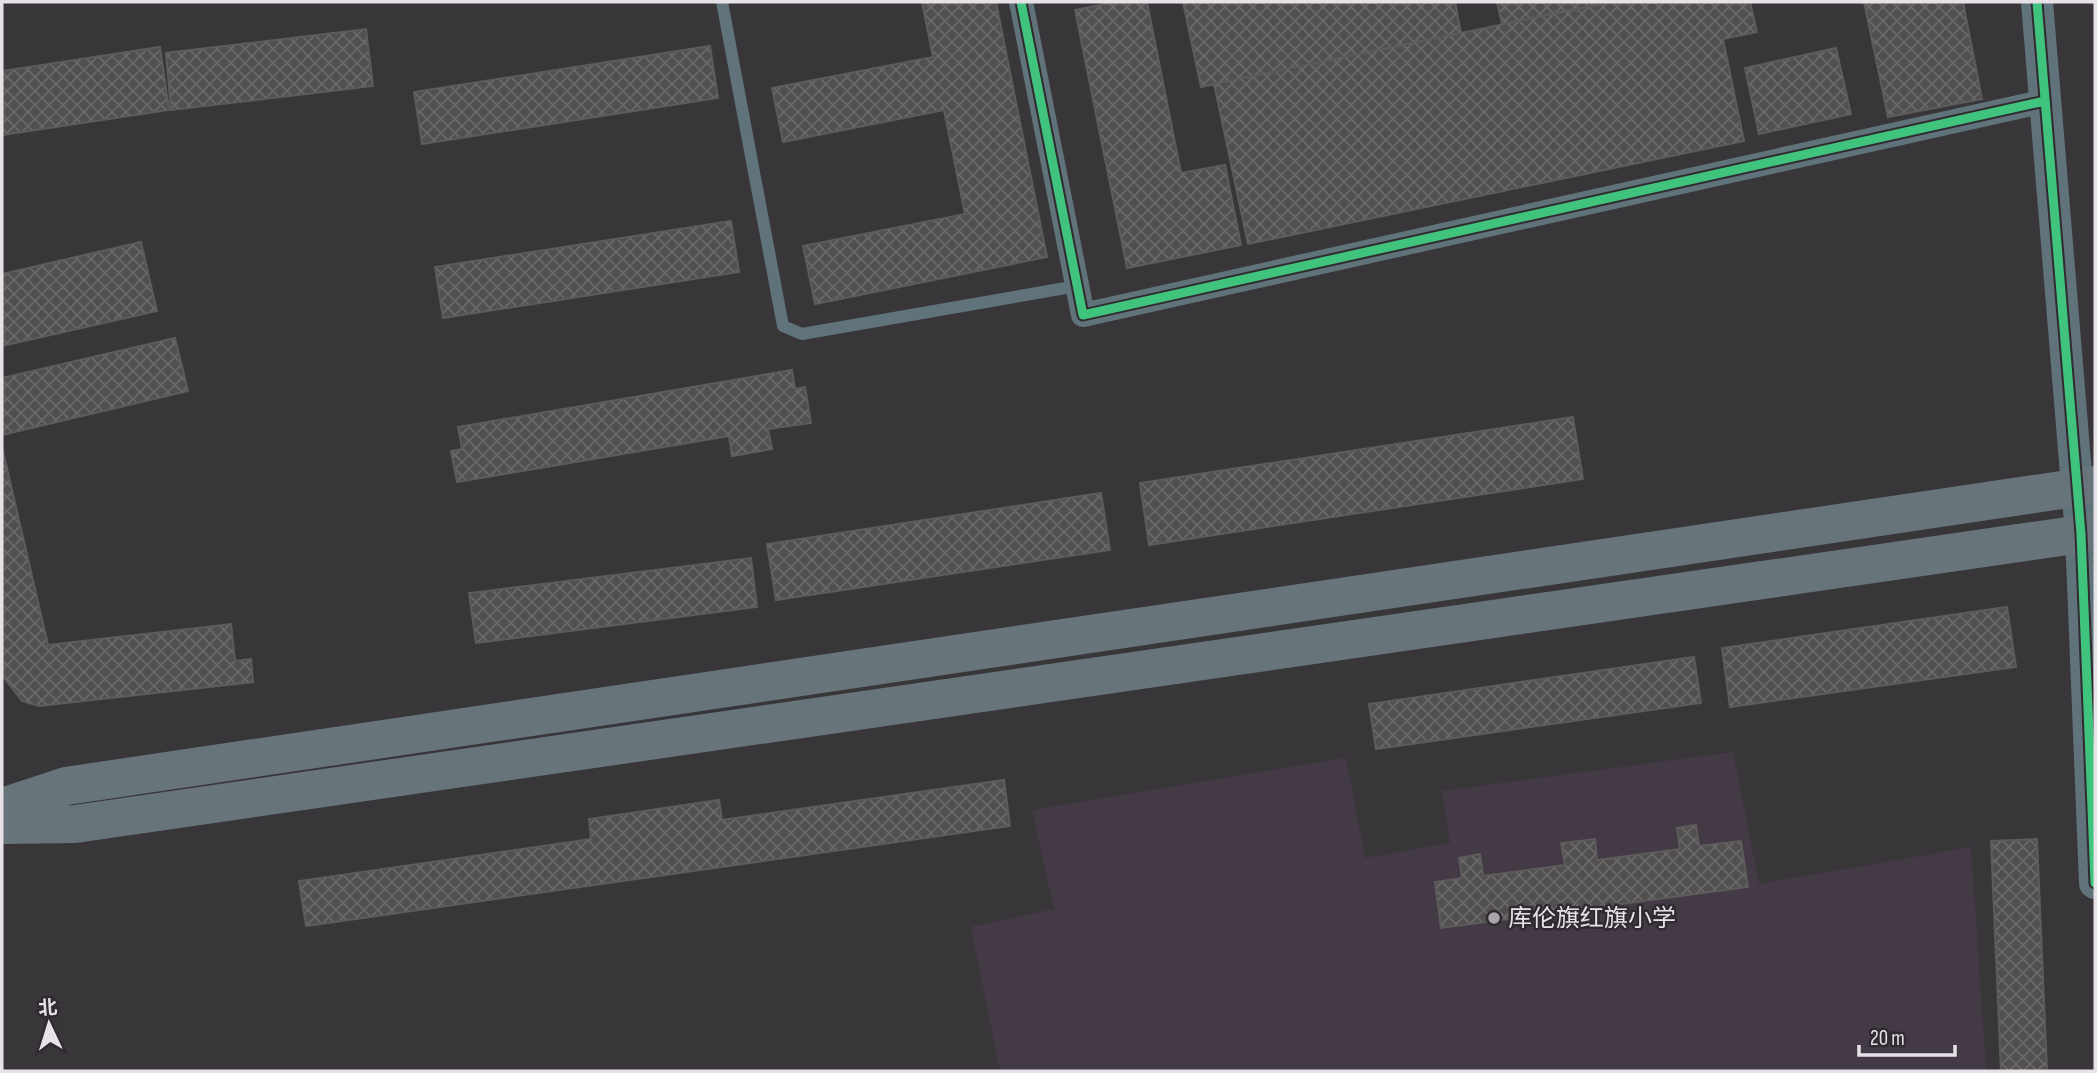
<svg xmlns="http://www.w3.org/2000/svg" width="2097" height="1073" font-family="'Sofia Sans Condensed','Noto Sans SC',sans-serif">
	<style>
		.built { fill: #433a46 }
		.building { fill: url(#building-cross-hatch); stroke: #5d5b5b; stroke-width: 2 }
		.lines { fill: none; stroke-linecap: round; stroke-linejoin: round }
		.service { stroke: #60737b; stroke-width: 12 }
		.minor { stroke: #60737b; stroke-width: 24 }
		.tertiary { stroke: #60737b; stroke-width: 32 }
		.primary { stroke: #67757b; stroke-width: 38 }
		.cycleway-casing { stroke: #302a31; stroke-width: 13 }
		.cycleway { stroke: #40c37c; stroke-width: 9 }
		.poi-dot { fill: #a9a6aa; stroke: #302a31; stroke-width: 2.5 }
		.labels { text-anchor: middle; dominant-baseline: central; stroke-width: 5; stroke-linejoin: round; paint-order: stroke }
		.poi-label { font-size: 24px; fill: #e6e2e7; stroke: #302a31; text-anchor: start }
	</style>
	<defs>
		<pattern id="building-cross-hatch" width="8" height="8" patternUnits="userSpaceOnUse" patternTransform="scale(1.75)"><rect width="8" height="8" fill="#524f51"/><path d="M0 0l8 8M0 8l8-8" fill="none" stroke="#6b686a"/></pattern>
	</defs>
	<rect width="100%" height="100%" fill="#39363a"/>
	<!-- built -->
	<polygon class="built" points="1733,752 1759,884 1971,847 1986,1071 1000,1071 971,927 1054,909 1032,810 1346,758 1365,858 1450,843 1442,791"/>
	<!-- building -->
	<g class="building">
		<polygon points="922,2 996,2 1047,257 815,304 803,246 965,214 944,110 783,142 772,88 933,57"/>
		<polygon points="1115,2 1147,2 1181,173 1225,165 1241,245 1127,268 1075,10"/>
		<polygon points="1183,2 1455,2 1461,33 1201,87"/>
		<polygon points="1497,2 1611,2 1502,24"/>
		<polygon points="1611,2 1750,2 1757,32 1723,39 1744,141 1248,244 1214,84"/>
		<polygon points="1864,2 1963,2 1982,99 1888,117"/>
		<polygon points="366,29 373,86 171,110 166,53"/>
		<polygon points="710,46 718,98 422,144 414,92"/>
		<polygon points="160,47 169,110 2,135 2,71"/>
		<polygon points="1836,48 1851,114 1759,134 1745,68"/>
		<polygon points="731,221 739,272 443,318 435,267"/>
		<polygon points="141,242 157,311 2,346 2,274"/>
		<polygon points="175,338 188,391 2,435 2,378"/>
		<polygon points="792,370 795,389 805,387 811,423 768,429 772,449 732,456 729,436 457,482 451,451 462,449 458,427"/>
		<polygon points="1573,417 1583,479 1149,545 1140,483"/>
		<polygon points="2,447 48,645 231,624 235,661 251,659 253,682 39,706 22,701 5,679 2,671"/>
		<polygon points="1101,493 1110,550 776,600 767,544"/>
		<polygon points="751,558 757,607 476,643 469,593"/>
		<polygon points="2007,607 2016,667 1730,707 1722,648"/>
		<polygon points="1694,657 1701,703 1376,749 1369,704"/>
		<polygon points="1004,780 1010,826 306,926 299,881 591,839 589,819 719,800 722,820"/>
		<polygon points="1696,825 1699,846 1741,841 1748,887 1441,928 1435,882 1462,878 1459,858 1480,854 1483,876 1565,865 1561,843 1595,839 1597,860 1680,849 1677,828"/>
		<polygon points="2037,839 2047,1071 2001,1071 1991,841"/>
	</g>
	<g class="lines">
		<!-- service -->
		<polyline class="service" points="722,2 783,326 802,334 1077,286"/>
		<!-- minor -->
		<polyline class="minor" points="1021,2 1083,315 2045,101"/>
		<!-- tertiary -->
		<polyline class="tertiary" points="2037,2 2081,534 2095,883"/>
		<!-- primary -->
		<g class="primary">
			<polyline points="2,807 66,786 2095,485"/>
			<polyline points="2,825 75,824 2095,532"/>
		</g>
		<!-- cycleway casing -->
		<g class="cycleway-casing">
			<g id="cycleway">
				<polyline points="1021,2 1083,315 2045,101"/>
				<polyline points="2037,2 2081,534 2095,883"/>
			</g>
		</g>
		<!-- cycleway -->
		<use href="#cycleway" class="cycleway"/>
	</g>
	<!-- markers -->
	<circle class="poi-dot" cx="1494" cy="918" r="7"/>
	<g class="labels">
		<!-- poi labels -->
		<g class="poi-label">
			<text x="1508" y="918">库伦旗红旗小学</text>
		</g>
	</g>
	<!-- border -->
	<rect width="2097" height="1073" fill="none" stroke="#e6e2e7" stroke-width="7"/>
	<!-- north arrow -->
	<g transform="translate(49 1024) rotate(356)" stroke="#302a31" stroke-width="5" paint-order="stroke">
	<path d="M0-5L12 26L0 18L-12 26Z" fill="#e6e2e7"/>
	<text y="-10" font-size="19" font-weight="bold" text-anchor="middle" fill="#e6e2e7">北</text>
	</g>
	<!-- scale -->
	<path d="M1859 1045v10h96v-10" fill="none" stroke="#e6e2e7" stroke-width="3.5"/>
	<text x="1870" y="1045" font-size="21" fill="#e6e2e7" stroke="#302a31" stroke-width="5" paint-order="stroke">20 m</text>
</svg>
